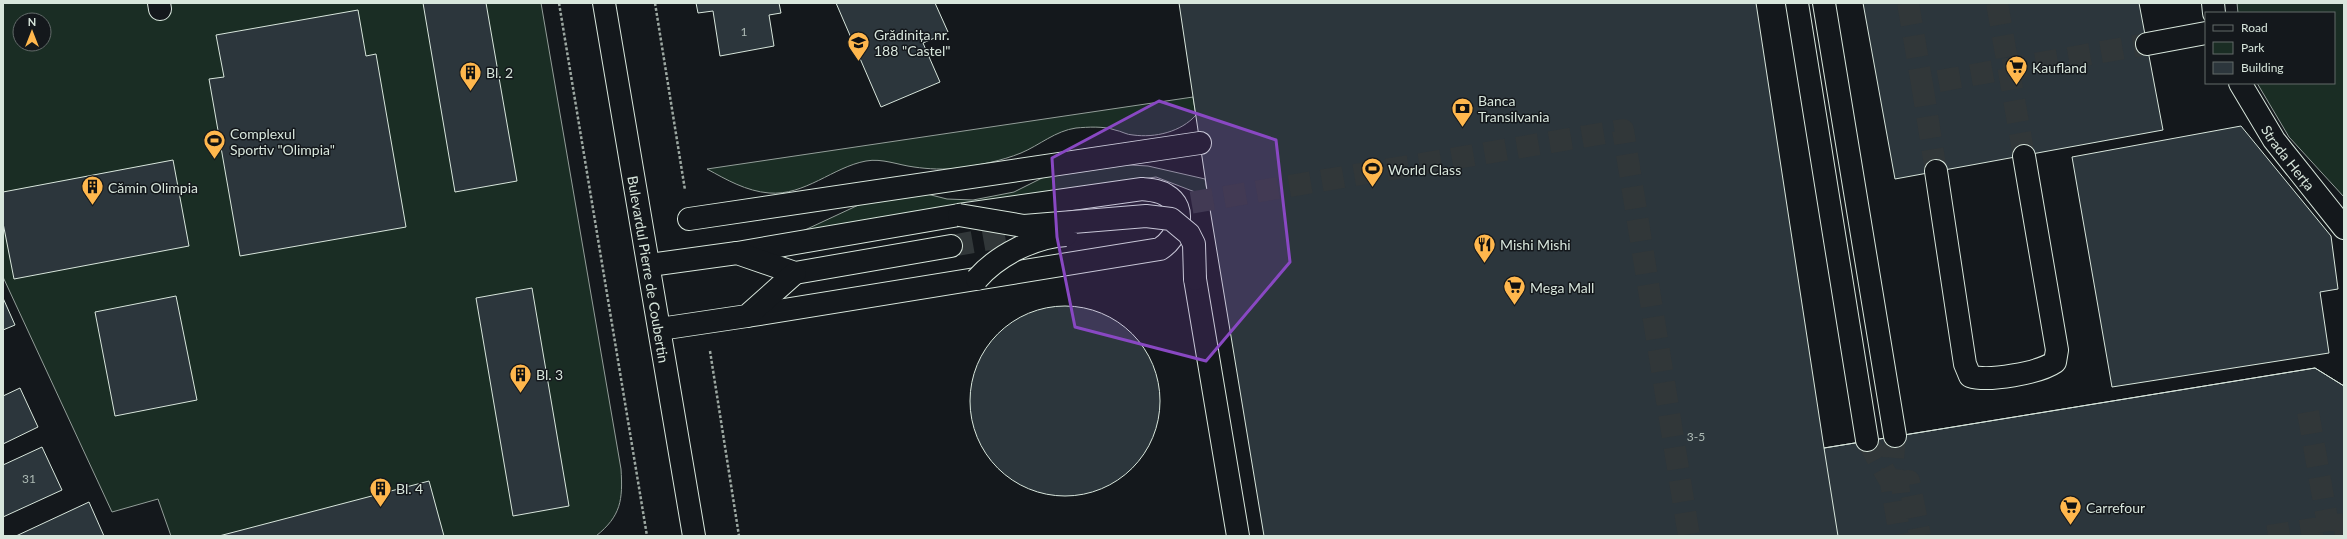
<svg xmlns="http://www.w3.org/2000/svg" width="2347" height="539" viewBox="0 0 2347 539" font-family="Lato,sans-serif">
  <rect width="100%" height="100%" fill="#14181c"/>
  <path fill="#1a2d24" stroke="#939e99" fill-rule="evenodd" d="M 3,3 L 541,3 L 621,469 C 623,500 621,516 596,536 L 171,536 L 158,499 L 112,512 L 3,277 ZM 20,20 L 44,20 L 44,44 L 20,44 Z
    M 2237,3 L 2344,3 L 2344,197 L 2289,137 L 2257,83 L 2334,83 L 2334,13 L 2238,13 Z
    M 1193,97 L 1196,115 C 1181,132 1155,138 1133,135 C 1127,135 1121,131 1115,130 C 1104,126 1088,127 1076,128 C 1055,131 1040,145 1021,153 C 1001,161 980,165 959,168 C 945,170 928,169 914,167 C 898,165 882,158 866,161 C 833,167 805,196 769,193 C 746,191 727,180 707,169 Z
    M 1114,164 L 1148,166 L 1205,179 L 1208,197 L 1156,177 L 1034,194 L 792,236 L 865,202 L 923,193 L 947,199 L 973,200 L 1014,192 L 1050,174 Z"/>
  <path fill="#2c363c" stroke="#d8e6dc" d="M 423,3 L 486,3 L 517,181 L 455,192 Z
    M 696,3 L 779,3 L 781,13 L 769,15 L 774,46 L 720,56 L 713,11 L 698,13 Z
    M 836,3 L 935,3 L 948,32 L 923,43 L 940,82 L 881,107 Z
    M 1179,3 L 1756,3 L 1824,448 L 2315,368 L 2344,386 L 2344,536 L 1264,536 L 1208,197 Z
    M 1863,3 L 2139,3 L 2163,130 L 1895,179 Z
    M 358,10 L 366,56 L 376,54 L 406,227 L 240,256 L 209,79 L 224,77 L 216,35 Z
    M 2241,126 L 2331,236 L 2338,289 L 2320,292 L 2329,353 L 2112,387 L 2072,157 Z
    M 173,160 L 189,246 L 14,279 L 3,223 L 3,192 Z
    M 532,288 L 569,506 L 513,516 L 476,298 Z
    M 176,296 L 197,400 L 115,416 L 95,312 Z
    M 3,298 L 15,325 L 3,330 Z
    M970 401a95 95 0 1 1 190 0a95 95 0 1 1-190 0Z
    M 2315,368 L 2344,386 L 2344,536 L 1838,536 L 1824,448 Z
    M 20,388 L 38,427 L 3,444 L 3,396 Z
    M 42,447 L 62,490 L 3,517 L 3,465 Z
    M 429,481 L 444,536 L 219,536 Z
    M 89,502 L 104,536 L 16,536 Z"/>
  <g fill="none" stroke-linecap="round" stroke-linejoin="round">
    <path stroke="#313739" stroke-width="22" stroke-dasharray="22 11" stroke-linecap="butt" d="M 1908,3 L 1922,84 L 2147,44
      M 1997,3 L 2024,156
      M 1922,84 L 1936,171
      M 1159,208 L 1623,130 L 1689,536
      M 951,246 L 1042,230
      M 2308,412 L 2330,536
      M 1895,436 L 1891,483 L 1900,536
      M 1867,440 L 1891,483
      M 1891,483 L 1909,481 L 1920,536
      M 2268,536 L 2344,524"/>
    <defs>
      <g id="minor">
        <path d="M 159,3 L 160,9"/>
        <path id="s1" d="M 604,3 L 694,536"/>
        <path d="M 1797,3 L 1867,440"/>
        <path d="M 1824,3 L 1895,436"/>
        <path d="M 2213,3 L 2214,13"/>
        <path d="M 2147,44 L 2206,33"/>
        <path id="s2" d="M 2240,83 L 2274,140 L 2344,228"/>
        <path d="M 1936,171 L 1965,364 L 1970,376 C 1988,382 2039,373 2055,362 L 2057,350 L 2024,156"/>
        <path d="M 689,219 L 1200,143"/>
        <path d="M 737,253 L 959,215 L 1142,189 C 1150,190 1159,190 1166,195 C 1189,208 1178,238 1160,249 L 747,316"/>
        <path d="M 650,265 L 737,253 L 795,273 L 951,246"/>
        <path d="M 1195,279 L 1238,536"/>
        <path d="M 660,329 L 747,316 L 795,273"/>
      </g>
    </defs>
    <use href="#minor" stroke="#d8e6dc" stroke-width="24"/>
    <path stroke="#9da8a2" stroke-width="2.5" stroke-dasharray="3 2" stroke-linecap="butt" d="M 559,3 L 647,536
      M 655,3 L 685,190
      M 710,351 L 739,536"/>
    <use href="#minor" stroke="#14181c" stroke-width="22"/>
    <defs>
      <path id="minor-bridge" d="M 959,215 L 1024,226 L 1146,216 L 1171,219 L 1189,234 L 1194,244 L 1195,279
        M 977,279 C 998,255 1034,237 1066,235"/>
    </defs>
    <use href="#minor-bridge" stroke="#d8e6dc" stroke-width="24" stroke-linecap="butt"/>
    <use href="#minor-bridge" stroke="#14181c" stroke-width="22"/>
  </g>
  <path fill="#8948c3" fill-opacity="0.2" stroke="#8948c3" stroke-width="3" stroke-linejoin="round" d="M 1159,101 L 1276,140 L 1290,262 L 1206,361 L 1075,327 L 1057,237 L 1052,158 Z"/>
  <defs>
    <symbol id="school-pin" viewBox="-11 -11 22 30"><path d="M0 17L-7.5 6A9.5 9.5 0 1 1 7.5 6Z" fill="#ffb74d" stroke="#14181c"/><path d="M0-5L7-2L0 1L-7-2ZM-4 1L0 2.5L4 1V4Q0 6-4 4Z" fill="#111"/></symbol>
    <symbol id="supermarket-pin" viewBox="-11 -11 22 30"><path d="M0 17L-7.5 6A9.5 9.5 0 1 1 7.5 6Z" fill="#ffb74d" stroke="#14181c"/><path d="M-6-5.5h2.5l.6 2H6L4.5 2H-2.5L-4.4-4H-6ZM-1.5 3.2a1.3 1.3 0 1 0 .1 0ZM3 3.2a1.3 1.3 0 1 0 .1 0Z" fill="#111"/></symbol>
    <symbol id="building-pin" viewBox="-11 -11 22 30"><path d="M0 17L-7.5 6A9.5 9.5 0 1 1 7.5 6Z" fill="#ffb74d" stroke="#14181c"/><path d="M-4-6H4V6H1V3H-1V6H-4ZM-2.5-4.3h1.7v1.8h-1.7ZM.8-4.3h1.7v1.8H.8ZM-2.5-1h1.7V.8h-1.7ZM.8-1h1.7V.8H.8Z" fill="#111"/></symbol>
    <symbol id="bank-pin" viewBox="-11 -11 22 30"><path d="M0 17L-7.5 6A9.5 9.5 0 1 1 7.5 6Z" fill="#ffb74d" stroke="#14181c"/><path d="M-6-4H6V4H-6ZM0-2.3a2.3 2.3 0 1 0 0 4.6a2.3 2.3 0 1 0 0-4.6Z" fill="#111"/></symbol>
    <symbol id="stadium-pin" viewBox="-11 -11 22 30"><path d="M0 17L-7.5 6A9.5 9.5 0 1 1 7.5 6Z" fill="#ffb74d" stroke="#14181c"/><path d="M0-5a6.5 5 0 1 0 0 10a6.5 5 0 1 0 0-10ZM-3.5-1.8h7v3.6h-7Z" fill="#111"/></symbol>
    <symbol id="restaurant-pin" viewBox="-11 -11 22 30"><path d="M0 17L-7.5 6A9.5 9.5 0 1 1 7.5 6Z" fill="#ffb74d" stroke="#14181c"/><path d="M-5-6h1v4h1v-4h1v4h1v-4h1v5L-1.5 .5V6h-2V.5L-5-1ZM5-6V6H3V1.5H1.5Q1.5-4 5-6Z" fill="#111"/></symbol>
  </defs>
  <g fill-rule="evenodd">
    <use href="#school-pin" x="846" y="30" width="25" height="34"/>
    <use href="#supermarket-pin" x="2004" y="54" width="25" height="34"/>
    <use href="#building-pin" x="458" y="60" width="25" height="34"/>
    <use href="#bank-pin" x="1450" y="96" width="25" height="34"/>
    <use href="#stadium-pin" x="202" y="128" width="25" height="34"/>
    <use href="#stadium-pin" x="1360" y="156" width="25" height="34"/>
    <use href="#building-pin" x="80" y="174" width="25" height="34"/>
    <use href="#restaurant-pin" x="1472" y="232" width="25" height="34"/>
    <use href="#supermarket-pin" x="1502" y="274" width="25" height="34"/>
    <use href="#building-pin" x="508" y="362" width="25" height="34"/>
    <use href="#building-pin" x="368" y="476" width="25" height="34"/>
    <use href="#supermarket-pin" x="2058" y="494" width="25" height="34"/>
  </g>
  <g text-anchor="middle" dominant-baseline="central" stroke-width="3" stroke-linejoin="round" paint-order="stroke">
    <g font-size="12" fill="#adbab4">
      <text x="744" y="31">1</text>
      <text x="1696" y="436">3-5</text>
      <text x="29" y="478">31</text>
    </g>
    <g font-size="14" fill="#d8e6dc" stroke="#14181c" text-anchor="start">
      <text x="874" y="34">Grădinița nr.<tspan x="874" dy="16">188 "Castel"</tspan></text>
      <text x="2032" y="67">Kaufland</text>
      <text x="486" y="72">Bl. 2</text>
      <text x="1478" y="100">Banca<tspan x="1478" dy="16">Transilvania</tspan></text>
      <text x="230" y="133">Complexul<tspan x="230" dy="16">Sportiv "Olimpia"</tspan></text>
      <text x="1388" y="169">World Class</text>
      <text x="108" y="187">Cămin Olimpia</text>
      <text x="1500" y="244">Mishi Mishi</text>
      <text x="1530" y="287">Mega Mall</text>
      <text x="536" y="374">Bl. 3</text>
      <text x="396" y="488">Bl. 4</text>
      <text x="2086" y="507">Carrefour</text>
    </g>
    <g font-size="14" fill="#d8e6dc" stroke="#14181c">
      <text stroke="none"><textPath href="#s2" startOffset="89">Strada Herța</textPath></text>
      <text stroke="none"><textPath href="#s1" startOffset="270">Bulevardul Pierre de Coubertin</textPath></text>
    </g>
  </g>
  <rect width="2347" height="539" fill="none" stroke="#d8e6dc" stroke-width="8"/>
  <rect x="2205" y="12" width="130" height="72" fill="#14181c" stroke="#626a69"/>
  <rect x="2213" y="25" width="20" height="6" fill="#14181c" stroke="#626a69"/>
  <text x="2241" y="32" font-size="12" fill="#d8e6dc">Road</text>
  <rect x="2213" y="42" width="20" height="12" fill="#1a2d24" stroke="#626a69"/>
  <text x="2241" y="52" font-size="12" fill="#d8e6dc">Park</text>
  <rect x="2213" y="62" width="20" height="12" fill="#2c363c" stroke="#626a69"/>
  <text x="2241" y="72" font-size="12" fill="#d8e6dc">Building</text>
  <g transform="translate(32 32)"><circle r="19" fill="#14181c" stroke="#626a69"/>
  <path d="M0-3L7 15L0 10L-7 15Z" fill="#ffb74d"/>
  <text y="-6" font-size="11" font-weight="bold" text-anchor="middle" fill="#d8e6dc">N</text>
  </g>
</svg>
